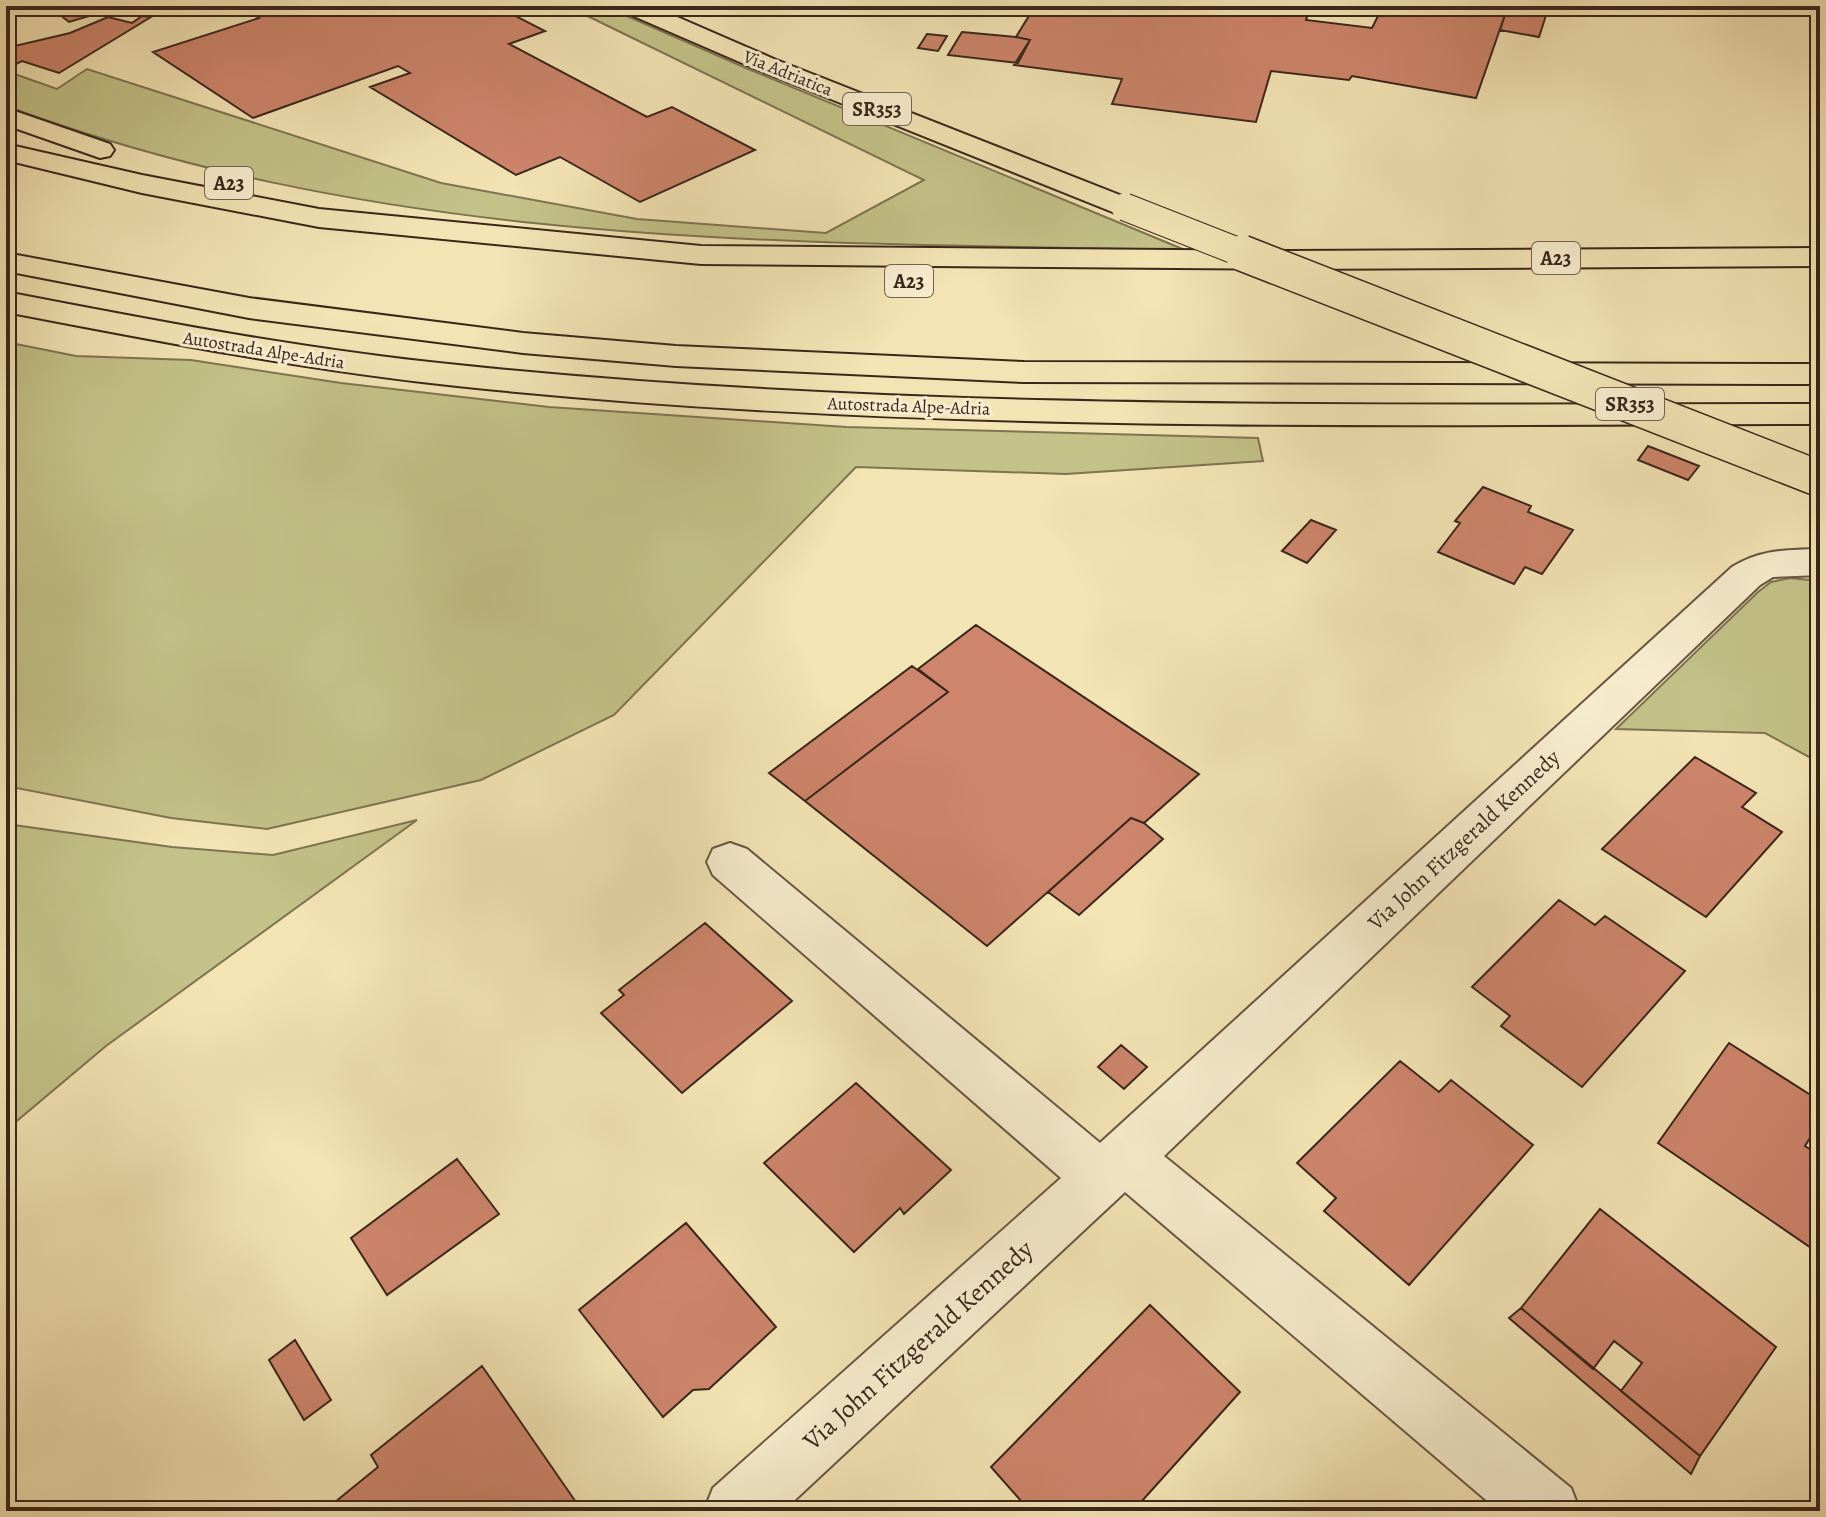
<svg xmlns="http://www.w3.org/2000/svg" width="1826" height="1517" viewBox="0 0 1826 1517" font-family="Alegreya,serif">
  <rect width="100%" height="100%" fill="#f3e4b4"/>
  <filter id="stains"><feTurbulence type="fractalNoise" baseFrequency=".0025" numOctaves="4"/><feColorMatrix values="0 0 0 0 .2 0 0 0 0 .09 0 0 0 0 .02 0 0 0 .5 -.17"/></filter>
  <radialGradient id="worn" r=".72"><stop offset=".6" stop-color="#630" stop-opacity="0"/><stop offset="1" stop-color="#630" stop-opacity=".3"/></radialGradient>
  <path fill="#c3c288" stroke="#7e7452" stroke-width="2" d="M 567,6 L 604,6 L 746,68 L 1185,250 C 782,242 390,248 6,106 L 6,71 L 57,89 L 87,69 L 441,183 L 637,219 L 826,233 L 924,180 Z
    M 6,342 L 76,356 L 191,360 L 341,383 L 549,407 L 846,427 L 1258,438 L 1263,461 L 1066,474 L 856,467 L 614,715 L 481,780 L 267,829 L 171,818 L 6,786 Z
    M 1790,578 L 1820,581 L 1820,763 L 1765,733 L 1616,729 L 1758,592 L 1771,582 Z
    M 417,820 L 106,1046 L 6,1130 L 6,824 L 172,847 L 273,855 Z"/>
  <path fill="#cd856b" stroke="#3a261d" stroke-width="2" d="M 49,6 L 123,6 L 69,22 Z
    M 239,6 L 369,6 L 387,16 L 418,6 L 496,6 L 545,31 L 509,44 L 647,117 L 672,107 L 755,150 L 640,202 L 560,157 L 516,175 L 370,87 L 410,73 L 398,66 L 253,118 L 153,52 L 259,18 Z
    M 1035,6 L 1311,6 L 1306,20 L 1372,28 L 1383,6 L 1508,6 L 1476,98 L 1352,76 L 1349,80 L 1271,71 L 1256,122 L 1112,104 L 1122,79 L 1014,65 L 1030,40 L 1016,37 Z
    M 1508,6 L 1549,6 L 1539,37 L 1500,30 Z
    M 142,16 L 151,17 L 59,73 L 22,61 L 12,66 L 6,64 L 6,48 L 70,33 L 108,17 L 132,23 Z
    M 962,32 L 1016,37 L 1030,40 L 1018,63 L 948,55 Z
    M 927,34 L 947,36 L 938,51 L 918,48 Z
    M 1648,446 L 1699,466 L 1688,480 L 1638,460 Z
    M 1483,487 L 1531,506 L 1528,512 L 1573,530 L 1542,574 L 1525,567 L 1514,584 L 1438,552 L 1460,523 L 1455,521 Z
    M 1311,520 L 1336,530 L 1307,563 L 1282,551 Z
    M 976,625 L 1199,774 L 1144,823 L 1131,818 L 987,946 L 805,801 L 948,692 L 918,669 Z
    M 912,666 L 948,692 L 805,801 L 769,773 Z
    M 1695,757 L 1756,793 L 1742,807 L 1782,832 L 1706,917 L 1602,849 Z
    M 1131,818 L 1144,823 L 1163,839 L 1079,915 L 1048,892 Z
    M 1559,900 L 1595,925 L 1605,916 L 1685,971 L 1582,1087 L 1501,1026 L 1510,1016 L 1472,987 Z
    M 705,923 L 792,1001 L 682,1093 L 601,1013 L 624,995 L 619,990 Z
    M 1729,1043 L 1820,1101 L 1820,1122 L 1805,1146 L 1820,1156 L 1820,1254 L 1658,1143 Z
    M 1121,1045 L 1147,1067 L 1124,1089 L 1098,1067 Z
    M 1400,1061 L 1439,1092 L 1451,1080 L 1533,1145 L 1409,1285 L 1324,1211 L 1336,1198 L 1297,1163 Z
    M 856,1083 L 951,1170 L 904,1214 L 900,1208 L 854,1252 L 764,1163 Z
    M 457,1159 L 499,1214 L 387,1295 L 351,1238 Z
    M 1600,1209 L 1776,1347 L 1700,1456 L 1621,1391 L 1642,1363 L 1614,1341 L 1593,1369 L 1521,1308 Z
    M 686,1223 L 776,1327 L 709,1389 L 693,1390 L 663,1417 L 579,1310 Z
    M 1150,1305 L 1240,1392 L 1133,1511 L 1030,1511 L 991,1467 Z
    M 1521,1308 L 1700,1456 L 1691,1474 L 1509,1318 Z
    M 295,1340 L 331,1400 L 304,1420 L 269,1360 Z
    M 482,1366 L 580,1508 L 576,1511 L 324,1511 L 378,1467 L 371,1455 Z
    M 1820,1486 L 1820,1511 L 1807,1511 L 1811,1503 Z"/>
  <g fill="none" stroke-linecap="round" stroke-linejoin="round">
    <defs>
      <path id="minor" d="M 1820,549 L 1820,575 L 1773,577 L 1760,585 L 1164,1156 L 1571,1488 L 1580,1511 L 1499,1511 L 1125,1192 L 783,1511 L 704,1511 L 713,1488 L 1061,1178 L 713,875 L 707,862 L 713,849 L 730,843 L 747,849 L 1100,1143 L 1732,567 C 1761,549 1787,550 1820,549 Z"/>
      <path id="major" d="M 619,6 L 652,6 L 774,59 L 1135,201 L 1140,207 L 1135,213 L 1125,216 L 1115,213 L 756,69 L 622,11 Z"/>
      <path id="highway" d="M 6,108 L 110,144 L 114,150 L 110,156 L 100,158 L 6,125 Z
        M 6,144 L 142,175 L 319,209 L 701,246 L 1291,251 L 1820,248 L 1820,266 L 1291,269 L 701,264 L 319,227 L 142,193 L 6,160 Z
        M 6,253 L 249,298 L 523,333 L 676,346 L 1024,362 L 1820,364 L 1820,384 L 1024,382 L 676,366 L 523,353 L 249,318 L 6,271 Z
        M 6,292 C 156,321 306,350 458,365 C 910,412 1366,404 1820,404 L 1820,424 C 1366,425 910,434 457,386 C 306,370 156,341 6,312 Z"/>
    </defs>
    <use href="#minor" stroke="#685643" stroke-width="4"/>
    <use href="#major" stroke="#3a261d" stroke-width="4"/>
    <use href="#highway" stroke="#3a261d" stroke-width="4"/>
    <use href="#minor" fill="#f7edce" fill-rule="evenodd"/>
    <use href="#major" fill="#f3e4b4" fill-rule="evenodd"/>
    <use href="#highway" fill="#f3e4b4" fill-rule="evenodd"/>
    <defs>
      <path id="major-bridge-far1" d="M 1125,207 L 1247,255"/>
      <path id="major-bridge" d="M 1242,253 L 1820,479"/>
    </defs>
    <use href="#major-bridge-far1" stroke="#3a261d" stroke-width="29" stroke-linecap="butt"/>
    <use href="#major-bridge" stroke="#3a261d" stroke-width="38" stroke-linecap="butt"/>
    <use href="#major-bridge-far1" stroke="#f3e4b4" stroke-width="27"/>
    <use href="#major-bridge" stroke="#f3e4b4" stroke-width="35"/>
  </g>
  <g text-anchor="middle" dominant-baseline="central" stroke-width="6" stroke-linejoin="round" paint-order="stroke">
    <g font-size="18" fill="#3a261d" stroke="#f7edce">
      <text transform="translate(788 73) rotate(22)">Via Adriatica</text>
      <text transform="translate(264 350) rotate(9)">Autostrada Alpe-Adria</text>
      <text transform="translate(909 406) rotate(2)">Autostrada Alpe-Adria</text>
    </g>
    <g fill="#f7edce" stroke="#736252" stroke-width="2">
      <rect x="843" y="93" width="68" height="32" rx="6"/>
      <rect x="205" y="167" width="48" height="32" rx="6"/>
      <rect x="1532" y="242" width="48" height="32" rx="6"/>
      <rect x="885" y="265" width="48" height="32" rx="6"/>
      <rect x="1596" y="388" width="68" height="32" rx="6"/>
    </g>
    <g font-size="20" font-weight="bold" fill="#3a261d">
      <text x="877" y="109">SR353</text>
      <text x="229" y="183">A23</text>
      <text x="1556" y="258">A23</text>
      <text x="909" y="281">A23</text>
      <text x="1630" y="404">SR353</text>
    </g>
    <g font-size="22" fill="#3a261d" stroke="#f7edce">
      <text transform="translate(1464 840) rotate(-43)">Via John Fitzgerald Kennedy</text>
    </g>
    <g font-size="26" fill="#3a261d" stroke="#f7edce">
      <text transform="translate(918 1345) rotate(-42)">Via John Fitzgerald Kennedy</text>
    </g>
  </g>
  <rect width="1826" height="1517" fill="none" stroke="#f3e4b4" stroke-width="32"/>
  <rect x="8" y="8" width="1810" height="1501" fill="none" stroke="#3a261d" stroke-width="4"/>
  <rect x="16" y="16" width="1794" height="1485" fill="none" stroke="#3a261d" stroke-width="2"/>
  <rect width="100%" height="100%" filter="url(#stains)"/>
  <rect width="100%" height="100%" fill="url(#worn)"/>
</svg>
